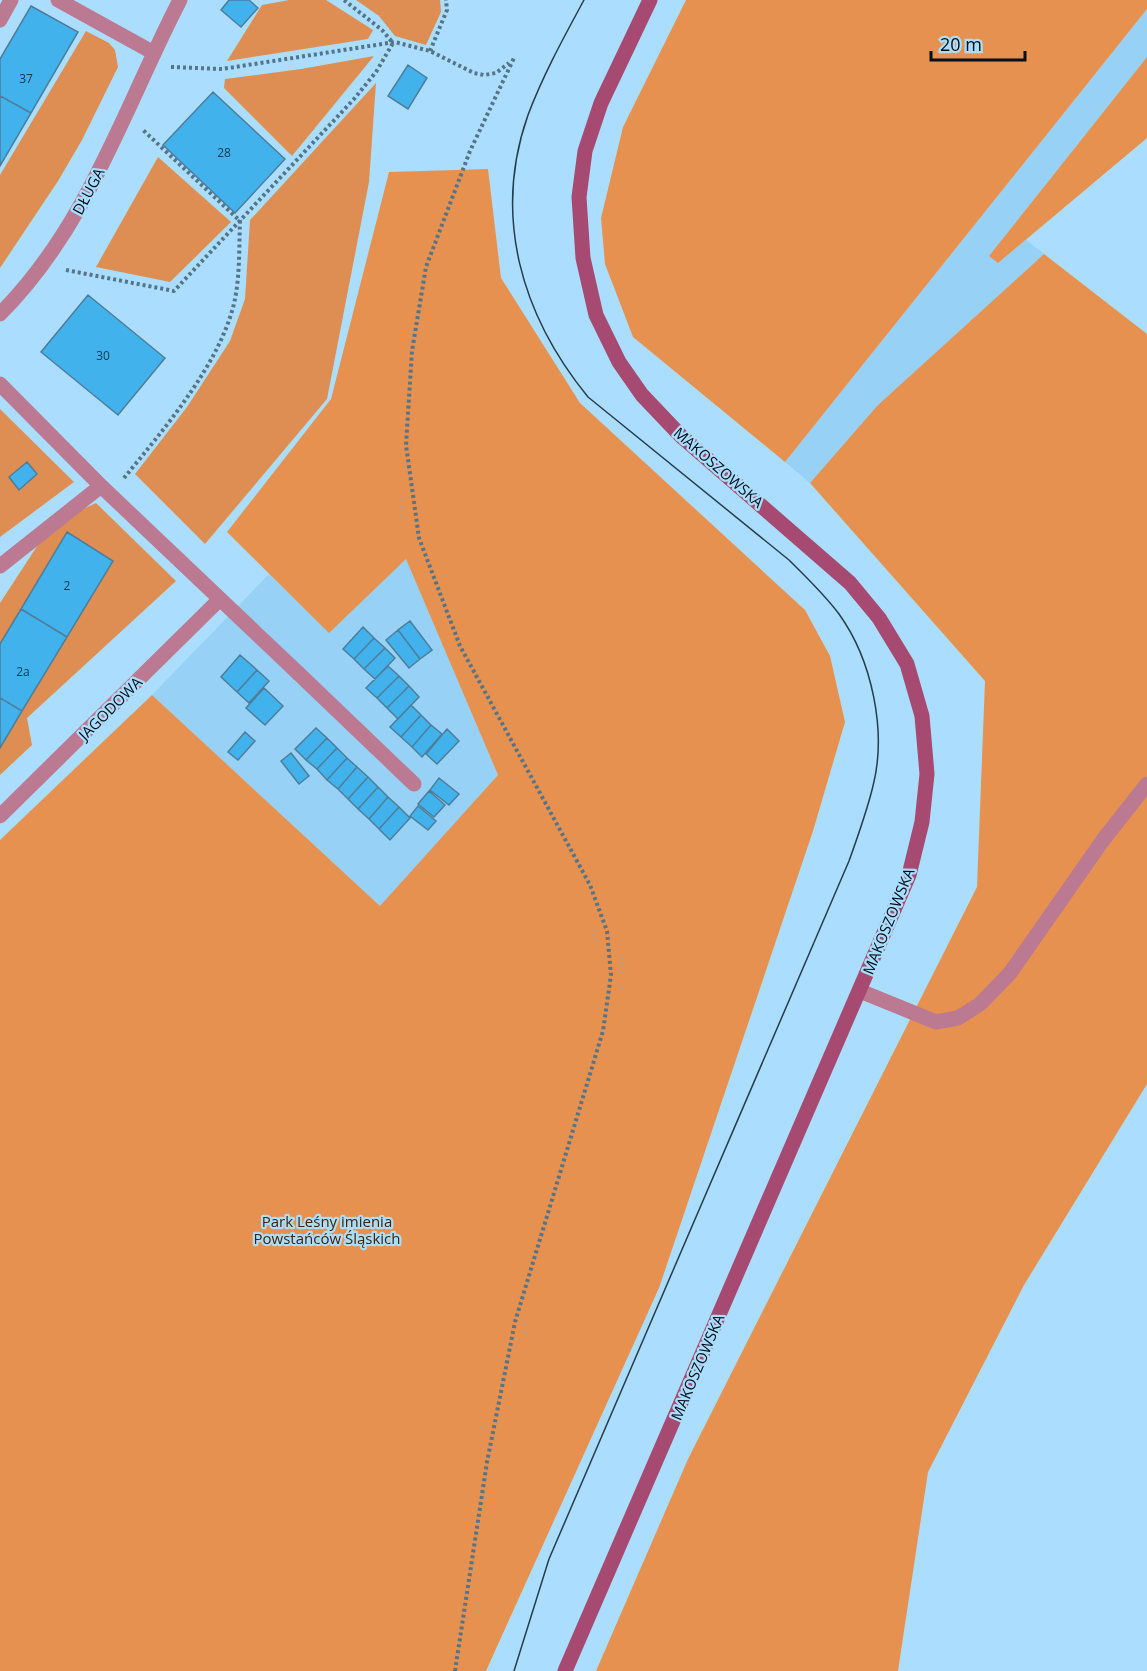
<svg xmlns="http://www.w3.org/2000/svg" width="1147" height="1671" viewBox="0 0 1147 1671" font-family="'Open Sans',sans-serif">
  <rect width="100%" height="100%" fill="#abdefe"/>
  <path fill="#97d1f5" d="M 1147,9 L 1147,57 L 989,256 L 998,263 L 1026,240 L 1044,254 L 878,405 L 810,483 L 785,462 Z
    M 406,558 L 498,775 L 381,907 L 152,695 L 269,574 L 329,632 Z"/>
  <path fill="#de8e52" d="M 289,0 L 326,0 L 373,30 L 368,39 L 227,61 L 262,5 Z
    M 356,0 L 440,0 L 441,12 L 426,45 L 395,36 L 379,16 Z
    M 86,31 L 109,43 L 115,50 L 118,67 L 82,140 L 58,181 L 0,268 L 0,175 Z
    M 374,56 L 292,156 L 224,88 L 225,79 L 301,69 Z
    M 376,83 L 369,182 L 327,399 L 205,544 L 135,474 L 187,407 L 230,341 L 245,299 L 250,220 Z
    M 158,157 L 231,222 L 170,282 L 96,267 Z
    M 0,409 L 74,482 L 0,537 Z
    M 96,503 L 176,581 L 27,718 L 32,745 L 0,775 L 0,603 L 45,534 L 81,510 Z"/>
  <path fill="#e79150" d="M 686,0 L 1147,0 L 1147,9 L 785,462 L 633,337 L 605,264 L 601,218 L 623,127 Z
    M 1147,57 L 1147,138 L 998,263 L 989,256 Z
    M 488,169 L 501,278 L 580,403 L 805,610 L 830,656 L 845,722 L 813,831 L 659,1288 L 486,1671 L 0,1671 L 0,840 L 152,695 L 380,906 L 498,775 L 406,559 L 329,633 L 227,532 L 331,399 L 389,172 Z
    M 1044,254 L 1147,334 L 1147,1084 L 1024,1285 L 928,1472 L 898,1671 L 596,1671 L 688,1459 L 977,887 L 985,681 L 810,483 L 878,405 Z"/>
  <path fill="#42b2ed" stroke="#4e7d9a" stroke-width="1.5" d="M 229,0 L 249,0 L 258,8 L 241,27 L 221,10 Z
    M 31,6 L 78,32 L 31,113 L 0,96 L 0,59 Z
    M 408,65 L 427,78 L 408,109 L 388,96 Z
    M 213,92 L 285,159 L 235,213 L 163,145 Z
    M 0,96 L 31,113 L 0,166 Z
    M 88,295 L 165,358 L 118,415 L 41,352 Z
    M 27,462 L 37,474 L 19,490 L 9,477 Z
    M 67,532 L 113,561 L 67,637 L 21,609 Z
    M 21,609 L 67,637 L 22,711 L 0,698 L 0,644 Z
    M 410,621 L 432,650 L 420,659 L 398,630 Z
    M 363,627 L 374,638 L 354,659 L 343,649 Z
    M 398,630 L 420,659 L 409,668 L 386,640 Z
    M 374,638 L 385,648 L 364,669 L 354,659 Z
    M 385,648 L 395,658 L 375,679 L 364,669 Z
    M 240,655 L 257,670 L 237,692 L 221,677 Z
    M 388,666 L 399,676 L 377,698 L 366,688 Z
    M 257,670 L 269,681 L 249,703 L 237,692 Z
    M 399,676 L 409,686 L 387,708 L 377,698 Z
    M 409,686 L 419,697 L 398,719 L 387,708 Z
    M 264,688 L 283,706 L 265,725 L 246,708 Z
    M 0,698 L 22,711 L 0,748 Z
    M 411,705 L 421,715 L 401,737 L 390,727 Z
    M 421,715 L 431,725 L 412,747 L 401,737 Z
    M 431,725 L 442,734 L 422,757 L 412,747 Z
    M 316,728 L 327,738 L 306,760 L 295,749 Z
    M 447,729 L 459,741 L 437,764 L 426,754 Z
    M 245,732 L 255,741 L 238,760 L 228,752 Z
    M 327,738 L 337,748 L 317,769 L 306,760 Z
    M 337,748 L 347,758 L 327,780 L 317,769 Z
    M 291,753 L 309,776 L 299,784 L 281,761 Z
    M 347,758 L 357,767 L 338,789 L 327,780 Z
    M 357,767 L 368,777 L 348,799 L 338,789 Z
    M 368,777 L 378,787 L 358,809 L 348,799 Z
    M 439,778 L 459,794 L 449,805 L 430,790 Z
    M 378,787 L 388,797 L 369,819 L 358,809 Z
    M 429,791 L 445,805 L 434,817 L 418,804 Z
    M 388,797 L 399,807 L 379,829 L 369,819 Z
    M 418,806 L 436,821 L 428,830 L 410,816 Z
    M 399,807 L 410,818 L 390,840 L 379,829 Z"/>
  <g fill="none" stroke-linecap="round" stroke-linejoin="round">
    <path stroke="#537489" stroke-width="4" stroke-dasharray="3 3" stroke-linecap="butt" d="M 430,51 L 447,10 L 446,0
      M 171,67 L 222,69 L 395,42 L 430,51 L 474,73 L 484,75 L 496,73 L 509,63
      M 66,270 L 174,291 L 354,99 L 376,72 L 393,43 L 382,30 L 344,0
      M 124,478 C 164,429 222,362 235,299 C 240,274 239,246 240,221 L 143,130
      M 455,1671 L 487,1462 L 515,1322 L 603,1031 L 611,975 L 607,931 L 590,885 L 460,646 L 419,538 L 406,445 L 412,351 L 426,267 L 470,151 L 514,58"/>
    <path stroke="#bb7a92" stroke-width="15" d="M 58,0 L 154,53
      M 0,20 L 11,0
      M 298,673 L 414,784
      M 860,991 L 936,1022 L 958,1018 L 980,1004 L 1010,973 L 1103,840 L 1147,784"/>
    <path stroke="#bb7a92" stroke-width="15" d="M 0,314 C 88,226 124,108 180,0
      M 0,384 L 101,486 L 298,673
      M 0,566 L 101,486
      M 0,816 L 220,599"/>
    <path stroke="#a74a71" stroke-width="15" d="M 565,1671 L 909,875 L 922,822 L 927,774 L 922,716 L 907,664 L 879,618 L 850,583 L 681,436 L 642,395 L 619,362 L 596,315 L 583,258 L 579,197 L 585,151 L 601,103 L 650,0"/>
    <path stroke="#263d4c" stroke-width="1.5" d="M 514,1671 L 549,1559 L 849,861 C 858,836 867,811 873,786 C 887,731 872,660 839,614 C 824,594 806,577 789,560 L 588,397 C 522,316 492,217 528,115 C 543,75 564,37 584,0"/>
  </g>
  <g text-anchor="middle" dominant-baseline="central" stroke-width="4.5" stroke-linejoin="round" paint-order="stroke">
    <g font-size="12" fill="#10384f">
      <text x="26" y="78">37</text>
      <text x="224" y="152">28</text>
      <text x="103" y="355">30</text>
      <text x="67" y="585">2</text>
      <text x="23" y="671">2a</text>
    </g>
    <g font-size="15" fill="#000f1a" stroke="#abdefe">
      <text transform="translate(88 191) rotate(-62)">DŁUGA</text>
      <text transform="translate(719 467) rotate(41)">MAKOSZOWSKA</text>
      <text transform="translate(110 708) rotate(-45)">JAGODOWA</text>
      <text transform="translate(888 921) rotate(-68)">MAKOSZOWSKA</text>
      <text transform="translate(697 1367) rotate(-67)">MAKOSZOWSKA</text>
    </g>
    <g font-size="15" fill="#432105" stroke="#abdefe">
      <text x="327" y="1221">Park Leśny imienia<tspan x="327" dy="17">Powstańców Śląskich</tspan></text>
    </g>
  </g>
  <path d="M931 51v9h94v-9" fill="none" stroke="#000f1a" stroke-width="3"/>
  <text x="940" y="51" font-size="18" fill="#000f1a" stroke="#abdefe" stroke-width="4.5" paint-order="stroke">20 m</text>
</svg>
